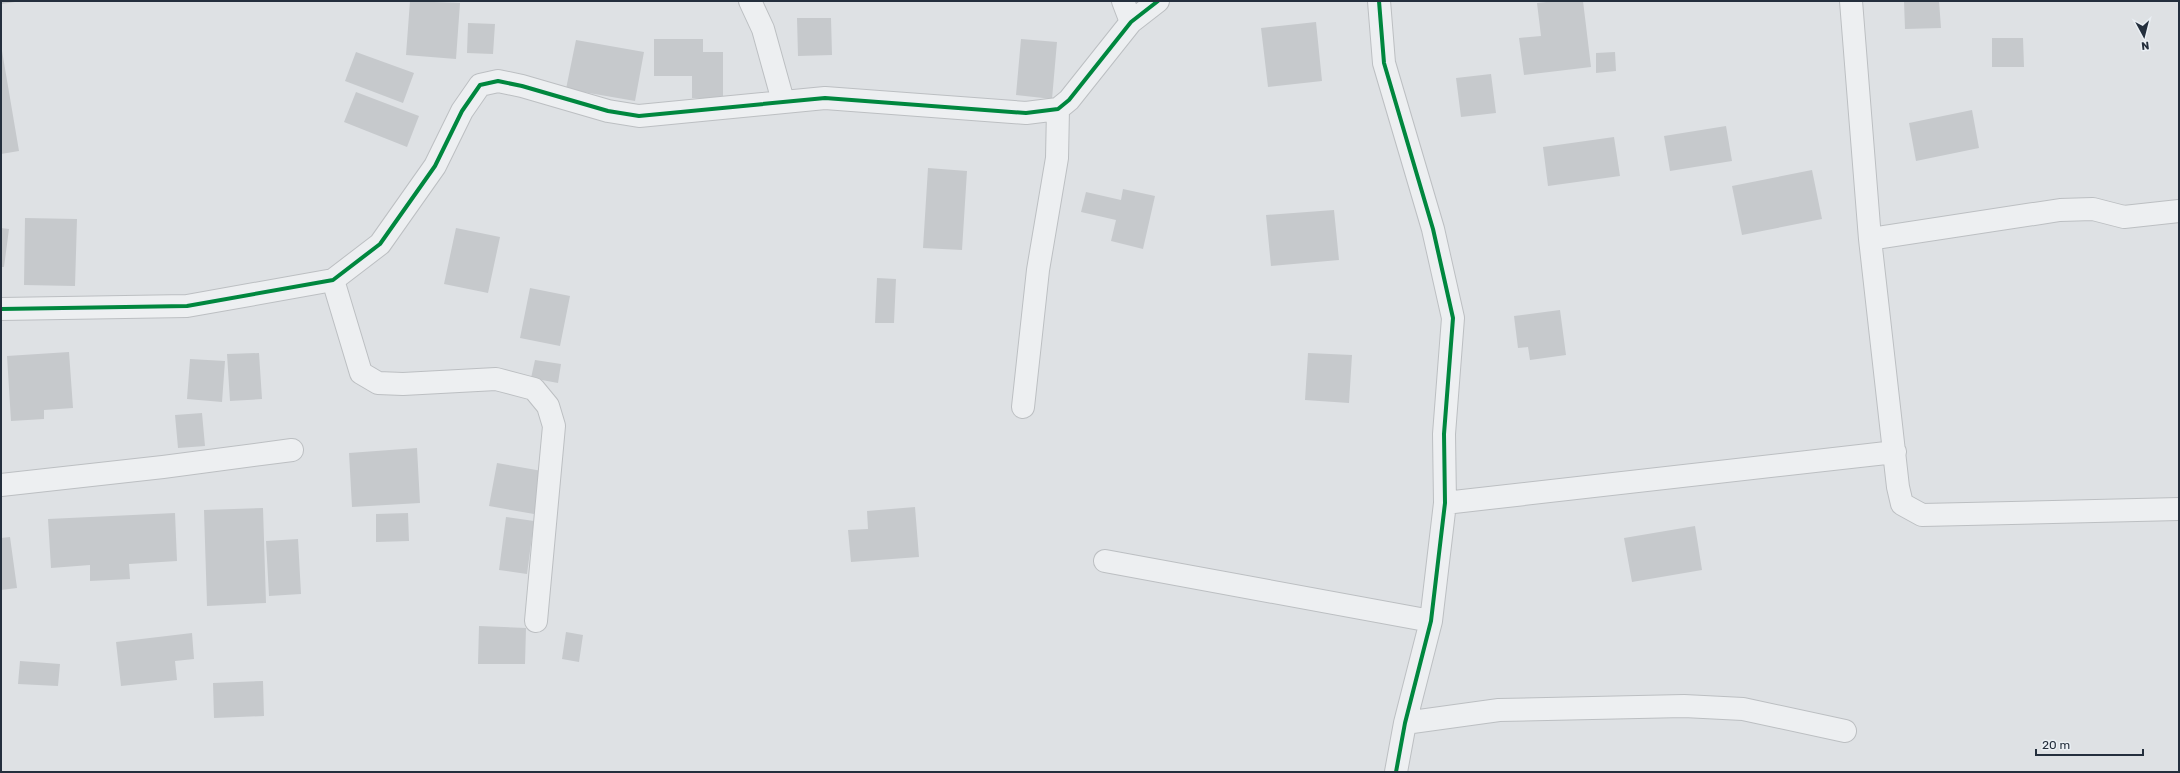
<svg xmlns="http://www.w3.org/2000/svg" width="2180" height="773" viewBox="0 0 2180 773" font-family="Rubik,sans-serif">
  <rect width="100%" height="100%" fill="#dee1e4"/>
  <path fill="#c6c9cc" d="M 1,1 L 15,1 L 15,2 L 1,4 Z
    M 410,1 L 460,3 L 456,59 L 406,55 Z
    M 1556,1 L 1583,1 L 1591,67 L 1524,75 L 1519,38 L 1541,36 L 1537,3 Z
    M 1904,1 L 1939,1 L 1941,28 L 1905,29 Z
    M 797,18 L 831,18 L 832,55 L 798,56 Z
    M 1316,22 L 1322,81 L 1268,87 L 1261,28 Z
    M 468,23 L 495,24 L 493,54 L 467,53 Z
    M 1992,38 L 2023,38 L 2024,67 L 1992,67 Z
    M 654,39 L 703,39 L 703,52 L 723,52 L 723,98 L 692,98 L 692,76 L 654,76 Z
    M 1021,39 L 1057,42 L 1052,99 L 1016,95 Z
    M 576,40 L 644,52 L 635,101 L 566,89 Z
    M 1,45 L 19,151 L 1,154 Z
    M 356,52 L 414,73 L 403,103 L 345,81 Z
    M 1615,52 L 1616,71 L 1596,73 L 1596,53 Z
    M 1491,74 L 1496,113 L 1461,117 L 1456,78 Z
    M 356,92 L 419,116 L 407,147 L 344,122 Z
    M 1972,110 L 1979,148 L 1916,161 L 1909,123 Z
    M 1726,126 L 1732,161 L 1670,171 L 1664,136 Z
    M 1614,137 L 1620,176 L 1548,186 L 1543,147 Z
    M 928,168 L 967,171 L 962,250 L 923,248 Z
    M 1812,170 L 1822,219 L 1742,235 L 1732,186 Z
    M 1123,189 L 1155,196 L 1143,249 L 1111,241 L 1116,220 L 1081,212 L 1086,192 L 1121,200 Z
    M 1334,210 L 1339,260 L 1271,266 L 1266,215 Z
    M 25,218 L 77,219 L 75,286 L 24,285 Z
    M 1,228 L 9,229 L 4,267 L 1,267 Z
    M 456,228 L 500,237 L 488,293 L 444,284 Z
    M 877,278 L 896,279 L 894,323 L 875,323 Z
    M 530,288 L 570,296 L 560,346 L 520,338 Z
    M 1560,310 L 1566,355 L 1530,360 L 1528,347 L 1518,348 L 1514,316 Z
    M 69,352 L 73,408 L 44,410 L 44,419 L 11,421 L 7,356 Z
    M 259,353 L 262,399 L 230,401 L 227,354 Z
    M 1308,353 L 1352,355 L 1349,403 L 1305,400 Z
    M 190,359 L 225,361 L 222,402 L 187,399 Z
    M 535,360 L 561,364 L 558,383 L 531,378 Z
    M 202,413 L 205,446 L 178,448 L 175,415 Z
    M 417,448 L 420,503 L 352,507 L 349,453 Z
    M 497,463 L 542,471 L 534,514 L 489,506 Z
    M 915,507 L 919,557 L 851,562 L 848,530 L 868,529 L 867,511 Z
    M 263,508 L 266,603 L 207,606 L 204,510 Z
    M 175,513 L 177,561 L 129,564 L 130,579 L 90,581 L 90,565 L 51,568 L 48,519 Z
    M 408,513 L 409,541 L 376,542 L 376,514 Z
    M 506,517 L 534,521 L 527,574 L 499,570 Z
    M 1695,526 L 1702,570 L 1632,582 L 1624,538 Z
    M 10,537 L 17,588 L 1,590 L 1,538 Z
    M 298,539 L 301,594 L 269,596 L 266,541 Z
    M 479,626 L 526,628 L 525,664 L 478,664 Z
    M 566,632 L 583,635 L 579,662 L 562,659 Z
    M 192,633 L 194,659 L 175,661 L 177,680 L 121,686 L 116,642 Z
    M 20,661 L 60,664 L 58,686 L 18,684 Z
    M 263,681 L 264,716 L 214,718 L 213,683 Z"/>
  <g fill="none" stroke-linecap="round" stroke-linejoin="round">
    <defs>
      <path id="street" d="M 750,1 L 763,29 L 783,101
        M 1123,1 L 1131,22
        M 1379,1 L 1384,63 L 1433,229 L 1453,318 L 1444,434 L 1445,503 L 1431,621 L 1405,723 L 1396,772
        M 1851,1 L 1870,239 L 1898,487 L 1902,504 L 1922,515 L 2179,509
        M 1870,239 L 2060,210 L 2093,209 L 2124,217 L 2179,211
        M 333,280 L 361,373 L 378,383 L 403,384 L 496,379 L 534,389 L 548,406 L 554,426 L 536,621
        M 1,309 L 187,306 L 333,280 L 380,244 L 435,166 L 462,111 L 480,85 L 498,81 L 522,86 L 608,111 L 639,116 L 825,98 L 1026,113 L 1058,109 L 1069,100 L 1131,22 L 1158,1
        M 1023,407 L 1038,270 L 1057,158 L 1058,109
        M 1,485 L 163,467 L 292,450
        M 1445,503 L 1895,452
        M 1105,561 L 1431,621
        M 1405,723 L 1499,710 L 1684,706 L 1743,709 L 1845,731"/>
    </defs>
    <use href="#street" stroke="#bcbfc2" stroke-width="24"/>
    <use href="#street" stroke="#edeff1" stroke-width="22"/>
    <defs>
      <path id="cycleway" d="M 1379,1 L 1384,63 L 1433,229 L 1453,318 L 1444,434 L 1445,503 L 1431,621 L 1405,723 L 1396,772
        M 1,309 L 187,306 L 333,280 L 380,244 L 435,166 L 462,111 L 480,85 L 498,81 L 522,86 L 608,111 L 639,116 L 825,98 L 1026,113 L 1058,109 L 1069,100 L 1131,22 L 1158,1"/>
    </defs>
    <use href="#cycleway" stroke="#eaeff4" stroke-width="6"/>
    <use href="#cycleway" stroke="#00873e" stroke-width="4"/>
  </g>
  <rect width="2180" height="773" fill="none" stroke="#242f3d" stroke-width="4"/>
  <g transform="translate(2144 36) rotate(173)" stroke="#eaeff4" stroke-width="3" paint-order="stroke">
  <path d="M0-3L7 15L0 10L-7 15Z" fill="#242f3d"/>
  <text y="-6" font-size="11" font-weight="bold" text-anchor="middle" fill="#242f3d">N</text>
  </g>
  <path d="M2036 749v6h107v-6" fill="none" stroke="#242f3d" stroke-width="2"/>
  <text x="2042" y="749" font-size="12" fill="#242f3d" stroke="#eaeff4" stroke-width="3" paint-order="stroke">20 m</text>
</svg>
